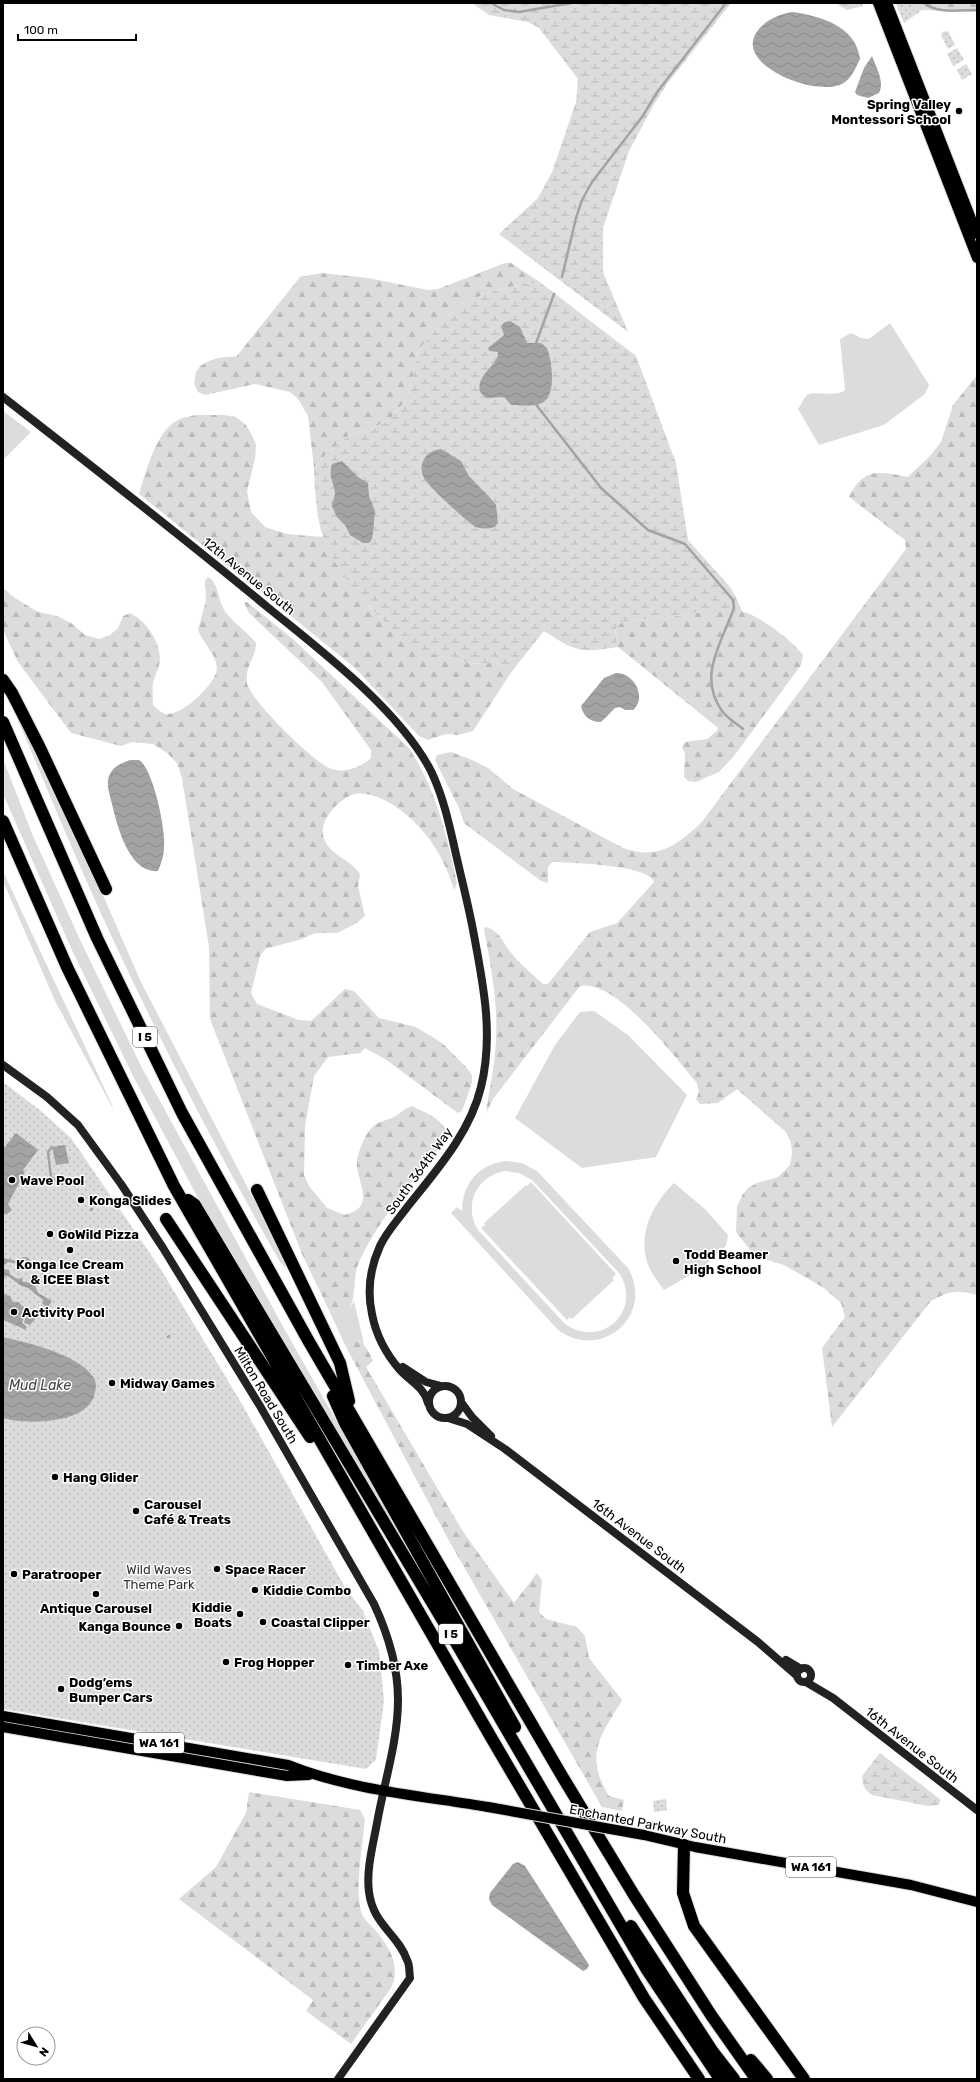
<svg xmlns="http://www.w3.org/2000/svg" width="980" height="2082" viewBox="0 0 980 2082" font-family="Rubik,sans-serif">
  <defs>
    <pattern id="forest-firs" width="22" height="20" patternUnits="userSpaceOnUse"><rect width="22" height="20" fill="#dcdcdc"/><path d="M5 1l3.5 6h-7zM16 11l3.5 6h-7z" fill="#bbb"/></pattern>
    <pattern id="wetland-marsh" width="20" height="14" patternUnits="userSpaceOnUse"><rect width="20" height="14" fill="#dcdcdc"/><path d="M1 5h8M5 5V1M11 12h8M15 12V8" fill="none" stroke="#bbb"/></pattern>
    <pattern id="park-dots" width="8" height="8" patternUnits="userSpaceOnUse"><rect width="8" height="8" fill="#dcdcdc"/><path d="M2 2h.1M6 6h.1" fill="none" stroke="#bbb" stroke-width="1.8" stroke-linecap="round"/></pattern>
    <pattern id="water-waves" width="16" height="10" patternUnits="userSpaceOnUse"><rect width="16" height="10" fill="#a3a3a3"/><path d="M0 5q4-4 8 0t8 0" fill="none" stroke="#8b8b8b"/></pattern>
  </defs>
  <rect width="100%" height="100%" fill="#fff"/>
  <path fill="#dcdcdc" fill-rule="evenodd" d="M 890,323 L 929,385 L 925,394 L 884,425 L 819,445 L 798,409 C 801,405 803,399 807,395 C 814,390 835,398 845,390 L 840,339 L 851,333 L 861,338 L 869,339 Z
    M 3,411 L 31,432 L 3,460 Z
    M 14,702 L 42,756 L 141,982 L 281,1252 L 287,1269 L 280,1262 C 225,1165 173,1067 126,967 C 87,886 53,803 18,720 Z
    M 3,759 L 33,836 L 82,944 L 142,1068 L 285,1330 L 412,1555 L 410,1555 L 205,1211 L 133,1076 L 71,948 L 3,794 Z
    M 3,871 C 39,950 77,1028 113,1107 L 112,1107 L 55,1001 L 3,881 Z
    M 594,1011 L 628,1035 L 687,1095 L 656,1157 L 582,1168 L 515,1118 L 555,1045 L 580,1012 Z
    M 506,1161 L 522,1163 L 537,1171 L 628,1268 C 655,1315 602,1362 558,1330 L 451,1213 L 457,1207 L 462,1211 C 462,1184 479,1164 506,1161 ZM 505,1171 L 519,1173 L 532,1180 L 620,1274 C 642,1312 601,1349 565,1324 L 478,1230 C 463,1206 476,1176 505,1171 Z
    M 531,1182 L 616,1274 L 612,1278 L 614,1280 L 572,1319 L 570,1317 L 567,1320 L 481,1228 L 485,1225 L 484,1223 L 526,1185 L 527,1186 Z
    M 674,1183 L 705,1209 L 728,1235 L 726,1246 L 699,1270 L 664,1290 C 659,1283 653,1276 650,1269 C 635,1239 652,1204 674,1183 Z
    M 354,1301 L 364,1344 L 359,1340 L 347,1340 L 345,1345 L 328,1308 L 334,1312 L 349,1310 Z"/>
  <path fill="url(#forest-firs)" d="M 896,3 L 977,3 L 977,12 L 922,10 L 904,23 Z
    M 505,263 L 511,263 L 541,283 L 522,284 L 494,291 L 460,304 L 428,337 L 419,351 L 407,399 L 389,420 L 369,430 L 348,436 L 328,452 L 314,468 L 308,416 L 298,399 L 290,392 L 255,384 L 205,395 L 198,392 L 194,383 C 195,380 195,374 197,370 C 205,359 224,356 236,357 L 300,277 L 322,273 L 368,278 L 428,290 L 438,289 Z
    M 977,375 L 977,1295 C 957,1289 949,1291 931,1301 L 832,1427 L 822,1348 L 845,1317 L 841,1303 L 824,1288 L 784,1265 L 755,1256 L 736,1232 L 737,1206 L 743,1194 L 748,1188 L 757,1183 L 778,1177 L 790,1165 L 792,1153 L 791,1143 L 787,1133 L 737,1089 L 718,1103 L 700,1104 L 696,1099 L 699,1092 L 697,1083 C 675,1058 616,978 580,986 L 493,1099 L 486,1113 C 489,1089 495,1065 496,1040 C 498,1004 491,965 484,930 L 485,927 C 501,930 503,945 513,955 C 522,966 533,975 543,984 L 548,984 L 590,932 L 617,923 L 654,882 C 648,864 570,863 552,862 L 548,867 L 548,883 L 541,881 L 464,823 L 459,808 L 435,760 L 437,755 L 451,752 L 472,760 L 488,768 L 513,789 L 623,848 C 658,860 676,846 701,823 L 906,549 L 905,540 L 849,497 C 864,466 880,472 908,477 L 929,457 L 941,442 L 953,405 Z
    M 195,415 L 224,415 L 236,417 L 246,425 L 253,437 L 256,445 L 255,459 L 247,491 L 251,512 L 265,527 L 287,534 L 323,537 C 344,584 380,626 426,651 C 434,655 444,657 453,659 C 467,663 481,666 495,661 L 512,671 L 473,731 L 458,735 L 446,734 L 428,740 L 419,736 L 354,667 L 139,494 C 146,472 156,429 180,419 C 184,417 190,417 195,415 Z
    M 208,577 C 218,582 218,598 223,608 C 229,620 247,631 256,643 C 256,658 245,664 247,683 C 250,700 312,760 329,768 C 343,774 360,768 371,758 L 371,750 L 322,682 L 249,613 L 244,602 L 247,602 L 294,640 L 409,748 C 436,789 447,836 457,883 L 454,890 C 451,881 448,871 443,862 C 432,837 406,809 380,798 C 372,795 362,792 354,794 C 337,800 316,823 325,841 C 332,856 351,860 360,874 L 358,886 L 365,916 L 355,924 L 337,933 L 315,933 L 302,939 L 265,949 L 260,956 L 251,993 L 257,1004 L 299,1020 L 311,1021 L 345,989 L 354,991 L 379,1018 L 416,1027 L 442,1043 L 467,1068 L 472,1075 L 472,1083 L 462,1111 L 458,1113 L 385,1059 L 365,1048 L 360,1053 L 328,1057 L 314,1076 L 305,1126 L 304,1175 L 309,1186 L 327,1208 L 345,1215 C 352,1212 359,1211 362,1203 C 366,1191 358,1179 357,1167 C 356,1155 365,1132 375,1125 C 380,1121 388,1120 394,1117 C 401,1113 405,1108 412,1106 C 426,1113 446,1120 448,1137 C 417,1177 380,1216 359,1262 C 352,1277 357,1295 349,1310 C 341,1313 336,1314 328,1308 L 302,1254 L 210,1019 L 209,947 L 182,778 L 177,763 L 167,753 L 153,744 L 132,742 L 121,746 L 71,733 L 18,662 L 3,630 L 3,588 L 15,598 L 38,612 L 57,616 L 71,623 L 85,635 L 99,639 L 110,635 L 118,628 L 123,616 L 130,613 C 146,621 159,640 160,658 C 160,666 155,675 153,683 C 152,689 153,698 153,705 C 157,709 160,712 165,714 C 181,717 216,684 217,669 C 217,655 203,643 198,630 L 206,600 L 205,581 Z
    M 710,611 C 720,611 734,610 744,612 C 761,617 793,641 803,655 L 801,665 L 734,756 L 719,772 L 696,782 L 688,781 L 684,777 L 685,754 L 682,747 L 685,742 L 707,739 L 718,730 L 717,727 L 618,647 L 615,629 L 622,622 L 670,617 Z
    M 352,1338 C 365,1341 368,1350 373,1361 L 366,1367 L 462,1530 L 514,1603 L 537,1573 L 542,1580 L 539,1612 L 546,1619 L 577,1627 L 585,1636 L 589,1658 L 622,1700 C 600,1737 584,1755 609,1796 L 624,1800 L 622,1811 L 602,1807 L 448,1539 L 345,1345 L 347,1340 Z
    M 249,1792 L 360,1810 L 365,1819 C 363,1843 354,1892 362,1914 C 364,1920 371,1925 375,1930 C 390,1947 401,1967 391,1988 L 351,2044 L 306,2011 L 313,2000 L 179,1899 L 216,1867 L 246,1813 Z"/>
  <path fill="url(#wetland-marsh)" d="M 472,3 L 731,3 L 667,84 L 653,106 L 629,151 L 603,228 L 603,272 L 628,332 L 499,234 L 538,198 L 552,172 L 576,102 L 578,79 L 539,28 L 528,22 L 489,15 Z
    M 835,3 L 862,3 L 863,6 L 847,10 Z
    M 541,283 L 636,356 L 676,463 L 688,540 L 731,588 L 743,612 L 710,611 L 670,617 L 622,622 L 615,630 L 618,647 C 579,653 577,652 544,631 L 512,671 L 495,661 C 481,666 467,663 453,659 C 445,657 435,656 427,652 C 388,633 337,578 323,537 C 316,516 315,491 314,468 L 328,452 L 348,436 L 369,430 L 389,420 L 407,399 L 419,351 L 428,337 L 460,304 L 494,291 L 522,284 Z
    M 880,1753 L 941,1800 L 938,1805 L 928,1806 L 872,1795 C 865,1790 862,1785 862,1776 Z"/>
  <path fill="url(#park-dots)" d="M 896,3 L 919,3 L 904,23 Z
    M 948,31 L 955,45 L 948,49 L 941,35 L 943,32 Z
    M 957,48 L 964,60 L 953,66 L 947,54 Z
    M 966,64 L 972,74 L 962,80 L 957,70 Z
    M 3,1082 L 41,1111 L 71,1138 L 160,1268 L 242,1404 L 346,1589 L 363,1611 L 379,1651 L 384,1701 L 376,1760 L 366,1769 L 3,1709 Z
    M 666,1799 L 667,1810 L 654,1812 L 653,1801 Z"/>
  <path fill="url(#water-waves)" d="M 792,12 C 821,16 856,26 860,59 C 856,67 852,77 845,82 C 822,100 735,67 756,33 C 765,20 777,15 792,12 Z
    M 872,56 C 876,67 885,82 879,93 L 868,98 L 857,95 L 855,92 L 864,68 Z
    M 510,321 L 520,327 L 527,343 L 541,343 L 547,348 C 552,361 557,395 542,403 C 534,407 520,405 511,405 L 504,397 L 486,398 L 480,392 C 476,376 494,368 498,355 L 498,352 L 489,351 L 488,348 L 504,335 L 501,326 L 505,322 Z
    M 441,449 L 461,461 L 469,476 L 492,500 L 496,505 L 498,523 L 494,527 C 488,529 482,529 476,527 C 469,524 427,485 424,478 C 417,464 426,450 441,449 Z
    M 342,461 L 358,477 L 368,483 L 369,496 L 375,511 L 373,533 L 372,539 L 369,543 L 363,543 L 350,535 L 345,525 L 337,517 L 332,506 C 332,501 335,498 335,493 C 334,482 328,478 332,464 Z
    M 616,673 C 633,672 648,697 633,710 L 625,710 L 620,707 L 615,708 L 601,722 C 590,722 583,716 581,706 L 604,678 Z
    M 130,760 L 139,760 C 153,768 166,830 164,847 C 164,856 161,864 158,871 C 129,874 117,825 112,804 C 110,795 105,783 110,774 C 114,766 122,763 130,760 Z
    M 16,1133 L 38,1150 L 23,1170 L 25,1172 L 8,1204 L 12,1210 L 7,1214 L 3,1213 L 3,1149 Z
    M 65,1145 L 69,1163 L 56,1165 L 52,1147 Z
    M 23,1257 L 27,1257 L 35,1265 L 42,1264 L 42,1267 L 38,1269 L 25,1265 L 20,1268 L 17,1264 L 8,1262 L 3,1266 L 3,1258 L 18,1261 Z
    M 3,1269 L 9,1270 L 10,1275 L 18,1279 L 22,1278 L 23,1282 L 34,1283 L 38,1293 L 52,1301 C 46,1310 37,1316 30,1325 L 24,1323 L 26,1315 L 45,1306 L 42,1303 L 43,1300 L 28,1288 L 20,1285 L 8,1276 L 3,1277 Z
    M 3,1294 L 10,1296 L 13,1302 L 18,1302 L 25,1308 L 25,1315 L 22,1323 L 27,1327 L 25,1330 C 17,1325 11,1324 3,1320 Z
    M 3,1337 C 28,1343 79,1354 94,1378 C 97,1383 96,1390 94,1396 C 86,1424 26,1425 3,1418 Z
    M 518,1862 L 525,1866 L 589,1965 L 587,1969 L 583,1971 L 492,1905 L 489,1899 L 490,1893 L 513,1864 Z"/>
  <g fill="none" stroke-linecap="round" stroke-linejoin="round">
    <path stroke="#a3a3a3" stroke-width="2.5" d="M 491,3 L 504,10 L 519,12 L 571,3
      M 924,3 C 938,14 959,10 977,10
      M 562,277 L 576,218 L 582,200 L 592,182 L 642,117 L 658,91 L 726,3
      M 535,346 L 554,294
      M 534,402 L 601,488 L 648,530 L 685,544 L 733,600 L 734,608 C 722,642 697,676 722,711 C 727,718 736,723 743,729
      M 52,1147 L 48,1152 L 51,1177 L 62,1184
      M 91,1210 L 92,1209
      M 168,1337 L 169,1336"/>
    <defs>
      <path id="primary" d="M 878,3 L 977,258
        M 887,3 L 977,234
        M 3,1716 L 288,1765 C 350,1790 423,1796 488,1807
        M 3,1727 L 287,1776 L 309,1775
        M 644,1835 L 695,1847 L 911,1885 L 977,1902"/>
      <path id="highway" d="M 3,680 L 12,693 L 40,748 L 106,889
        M 3,722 L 97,938 L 182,1113 L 308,1340 L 562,1776 L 634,1895 L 711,2015 L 756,2079
        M 3,821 L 67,967 L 174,1186 L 492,1739 L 644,1998 L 699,2079
        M 257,1190 L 340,1363 L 349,1401
        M 188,1200 L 195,1205 L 455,1641 L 647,1970 L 720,2079
        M 166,1219 L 310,1437
        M 333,1396 L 345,1423 L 515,1727
        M 684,1845 L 683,1893 L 694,1926 L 804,2079
        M 631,1926 L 713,2052 L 734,2079
        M 751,2060 L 767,2079"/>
    </defs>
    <use href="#primary" stroke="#dbdbdb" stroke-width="12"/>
    <use href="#highway" stroke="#dbdbdb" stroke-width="14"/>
    <path stroke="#222" stroke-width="8" d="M 3,397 C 93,467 183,537 271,610 C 324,653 400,711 431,771 C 443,796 449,823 455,850 C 461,877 468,903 473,930 C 483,983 494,1034 481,1087 C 470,1134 434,1173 405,1210 C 396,1222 386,1233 380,1246 C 370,1268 367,1291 372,1314 C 376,1335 386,1354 400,1370 C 411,1382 424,1387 428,1403
      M 3,1065 L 47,1097 L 78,1125 L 121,1184 L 163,1248 L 260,1406 L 374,1604 C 388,1634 398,1667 398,1700 C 398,1741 384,1783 377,1823 C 373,1845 366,1870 369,1892 C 373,1925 398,1934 407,1960 C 410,1965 409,1972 410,1978 L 338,2079
      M 403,1367 L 426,1382 L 441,1386
      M429 1402a16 16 0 1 1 32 0a16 16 0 1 1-32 0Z
      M 461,1402 L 472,1417 L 491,1436
      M 448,1418 L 467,1424 L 505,1449 L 758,1642 L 796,1675
      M 786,1660 L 801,1669
      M797 1675a7 7 0 1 1 14 0a7 7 0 1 1-14 0Z
      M 806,1682 L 833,1698 L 977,1810"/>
    <use href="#primary" stroke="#000" stroke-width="10"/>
    <use href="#highway" stroke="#000" stroke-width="12"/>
    <defs>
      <path id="primary-bridge" d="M 488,1807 L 644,1835"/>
    </defs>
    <use href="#primary-bridge" stroke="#dbdbdb" stroke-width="12" stroke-linecap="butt"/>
    <use href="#primary-bridge" stroke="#000" stroke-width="10"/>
  </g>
  <g fill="#000" stroke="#fff" stroke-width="1.5">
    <circle cx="959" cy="111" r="4"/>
    <circle cx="12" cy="1180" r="4"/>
    <circle cx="81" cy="1200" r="4"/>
    <circle cx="50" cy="1234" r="4"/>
    <circle cx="70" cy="1250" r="4"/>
    <circle cx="676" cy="1261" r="4"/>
    <circle cx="14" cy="1312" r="4"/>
    <circle cx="112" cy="1383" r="4"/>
    <circle cx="55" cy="1477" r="4"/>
    <circle cx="136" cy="1511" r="4"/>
    <circle cx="217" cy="1569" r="4"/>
    <circle cx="14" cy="1574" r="4"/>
    <circle cx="255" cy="1590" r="4"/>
    <circle cx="96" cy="1594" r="4"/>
    <circle cx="240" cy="1614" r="4"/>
    <circle cx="263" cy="1622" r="4"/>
    <circle cx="179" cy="1626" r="4"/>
    <circle cx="226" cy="1662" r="4"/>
    <circle cx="348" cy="1665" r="4"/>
    <circle cx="61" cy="1689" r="4"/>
  </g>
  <g text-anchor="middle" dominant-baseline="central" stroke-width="3" stroke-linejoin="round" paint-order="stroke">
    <g fill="#fff" stroke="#4c4c4c" stroke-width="1">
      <rect x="133" y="1027" width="24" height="20" rx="3"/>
      <rect x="439" y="1624" width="24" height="20" rx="3"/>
      <rect x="134" y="1733" width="50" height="20" rx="3"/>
      <rect x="786" y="1857" width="50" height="20" rx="3"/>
    </g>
    <g font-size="12" font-weight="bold" fill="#000">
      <text x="145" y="1037">I 5</text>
      <text x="451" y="1634">I 5</text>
      <text x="159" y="1743">WA 161</text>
      <text x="811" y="1867">WA 161</text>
    </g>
    <g font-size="13" font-weight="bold" fill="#000" stroke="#fff" text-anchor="start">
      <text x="951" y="104" text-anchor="end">Spring Valley<tspan x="951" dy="15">Montessori School</tspan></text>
      <text x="20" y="1180">Wave Pool</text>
      <text x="89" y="1200">Konga Slides</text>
      <text x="58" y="1234">GoWild Pizza</text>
      <text x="684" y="1254">Todd Beamer<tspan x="684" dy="15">High School</tspan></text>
      <text x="70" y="1264" text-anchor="middle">Konga Ice Cream<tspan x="70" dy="15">&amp; ICEE Blast</tspan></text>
      <text x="22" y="1312">Activity Pool</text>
      <text x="120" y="1383">Midway Games</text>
      <text x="63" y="1477">Hang Glider</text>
      <text x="144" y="1504">Carousel<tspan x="144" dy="15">Café &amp; Treats</tspan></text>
      <text x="225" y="1569">Space Racer</text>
      <text x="22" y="1574">Paratrooper</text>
      <text x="263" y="1590">Kiddie Combo</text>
      <text x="232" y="1607" text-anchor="end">Kiddie<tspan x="232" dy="15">Boats</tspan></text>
      <text x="96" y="1608" text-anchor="middle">Antique Carousel</text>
      <text x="271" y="1622">Coastal Clipper</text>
      <text x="171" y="1626" text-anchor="end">Kanga Bounce</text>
      <text x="234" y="1662">Frog Hopper</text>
      <text x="356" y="1665">Timber Axe</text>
      <text x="69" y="1682">Dodg’ems<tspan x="69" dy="15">Bumper Cars</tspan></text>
    </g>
    <g font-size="13" fill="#000" stroke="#fff">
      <text transform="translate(249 576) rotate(39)">12th Avenue South</text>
      <text transform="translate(419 1171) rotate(-54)">South 364th Way</text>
      <text transform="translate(266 1395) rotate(59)">Milton Road South</text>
      <text transform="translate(639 1536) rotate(37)">16th Avenue South</text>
      <text transform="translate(912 1745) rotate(38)">16th Avenue South</text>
      <text transform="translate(648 1824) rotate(11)">Enchanted Parkway South</text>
    </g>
    <g font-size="13" fill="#333" stroke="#fff">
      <text x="159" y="1569">Wild Waves<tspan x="159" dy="15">Theme Park</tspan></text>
    </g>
    <g font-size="14" font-style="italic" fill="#444" stroke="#fff">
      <text x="40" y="1385">Mud Lake</text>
    </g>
  </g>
  <rect width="980" height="2082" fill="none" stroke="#000000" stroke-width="8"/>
  <g transform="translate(36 2046) rotate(127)"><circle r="19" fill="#ffffff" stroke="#999999"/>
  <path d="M0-3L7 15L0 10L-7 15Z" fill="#000000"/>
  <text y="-6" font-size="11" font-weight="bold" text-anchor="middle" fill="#000000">N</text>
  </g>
  <path d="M18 34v6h118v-6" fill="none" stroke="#000000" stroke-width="2"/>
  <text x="24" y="34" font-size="12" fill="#000000" stroke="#ffffff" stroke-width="3" paint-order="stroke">100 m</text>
</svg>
